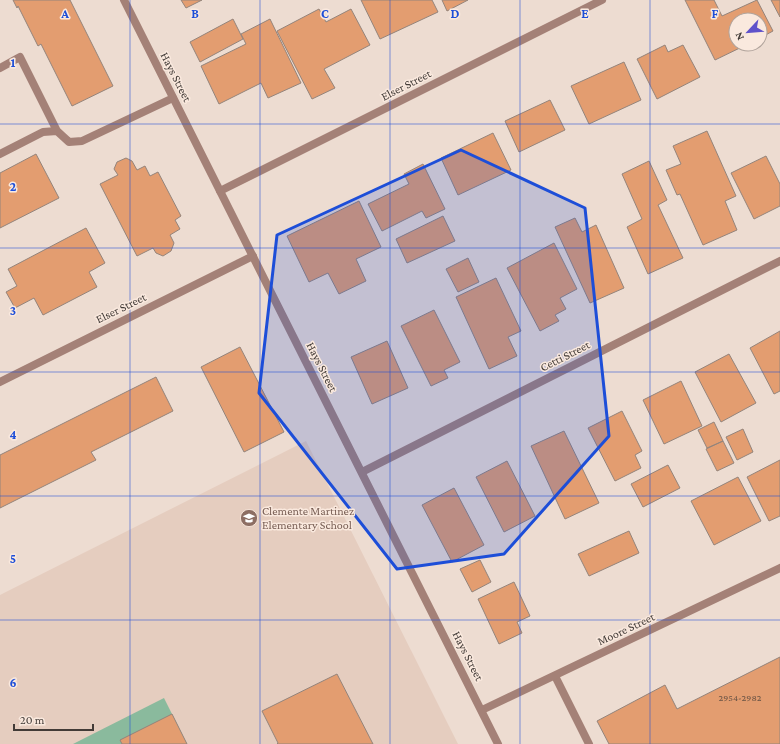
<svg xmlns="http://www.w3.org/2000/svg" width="780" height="744" viewBox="0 0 780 744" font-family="'Crimson Pro',serif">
  <rect width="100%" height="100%" fill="#eddcd1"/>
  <path fill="#e5cdbf" d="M 306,441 L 458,744 L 0,744 L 0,595 Z"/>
  <path fill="#8aba9d" d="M 164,698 L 187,744 L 73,744 Z"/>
  <path fill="#e39d70" stroke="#94847b" d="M 13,0 L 70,0 L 113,86 L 72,106 L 41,44 L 38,46 L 18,6 L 17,8 Z
    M 181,0 L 202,0 L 186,8 Z
    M 361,0 L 432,0 L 438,12 L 380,39 Z
    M 442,0 L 468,0 L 447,11 Z
    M 685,0 L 714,0 L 722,16 L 757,0 L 773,31 L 760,38 L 760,20 L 736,20 L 736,44 L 748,44 L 715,60 Z
    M 771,0 L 780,0 L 780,17 Z
    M 319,9 L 326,22 L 351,9 L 370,45 L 324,69 L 335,88 L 312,99 L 277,31 Z
    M 233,19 L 243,39 L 200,62 L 190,42 Z
    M 270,19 L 301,83 L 268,98 L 261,83 L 219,104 L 201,66 L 246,44 L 241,34 Z
    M 665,45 L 668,52 L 683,45 L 700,77 L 657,99 L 637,59 Z
    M 624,62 L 641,100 L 589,124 L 571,86 Z
    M 550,100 L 565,130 L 519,152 L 505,121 Z
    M 707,131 L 736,196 L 725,201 L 737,230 L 703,245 L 680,194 L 677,195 L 666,170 L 681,164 L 673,146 Z
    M 493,133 L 511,170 L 458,195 L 441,158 Z
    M 36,154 L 59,198 L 0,228 L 0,173 Z
    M 766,156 L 780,184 L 780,206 L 754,219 L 731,173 Z
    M 126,158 L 132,161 L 137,170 L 145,166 L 150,176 L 158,172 L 181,216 L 175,220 L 180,229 L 170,235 L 174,243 L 171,251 L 163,256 L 156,253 L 153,248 L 137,256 L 100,184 L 118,175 L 114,169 L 117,162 Z
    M 649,161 L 667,200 L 658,205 L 683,258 L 648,274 L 627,227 L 642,219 L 622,174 Z
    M 423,164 L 445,209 L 426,218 L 422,211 L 382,231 L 368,204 L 409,184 L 404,174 Z
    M 359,201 L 381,247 L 356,259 L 366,281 L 339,294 L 328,273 L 309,282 L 287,236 Z
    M 443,216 L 455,241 L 407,263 L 396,239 Z
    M 575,218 L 582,232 L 596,225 L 624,288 L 590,303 L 555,227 Z
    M 86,228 L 105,263 L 89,272 L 97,287 L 43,315 L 34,298 L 15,308 L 6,292 L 17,286 L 8,269 Z
    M 554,243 L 577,289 L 560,298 L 566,309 L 555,315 L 559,321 L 540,331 L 507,268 Z
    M 468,258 L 479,282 L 458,292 L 446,269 Z
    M 496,278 L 521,331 L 508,337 L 517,356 L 489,369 L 456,297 Z
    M 434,310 L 460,362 L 444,370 L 448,378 L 431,386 L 401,326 Z
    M 780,331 L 780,391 L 774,394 L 750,348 Z
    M 387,341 L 408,388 L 372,404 L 351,357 Z
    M 240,347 L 284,432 L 244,452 L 201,367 Z
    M 729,354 L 756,403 L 721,422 L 695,372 Z
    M 156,377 L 173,411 L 91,452 L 96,460 L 0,508 L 0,455 Z
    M 681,381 L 702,426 L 664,444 L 643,400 Z
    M 622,411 L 642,451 L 635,455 L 641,468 L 615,481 L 588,428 Z
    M 714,422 L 723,441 L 707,448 L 698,430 Z
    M 743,429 L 753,452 L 737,460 L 726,437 Z
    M 564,431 L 599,503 L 565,519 L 531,446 Z
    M 723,441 L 734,463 L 717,471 L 706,449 Z
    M 780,460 L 780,516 L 769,521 L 747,477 Z
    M 507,461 L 535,516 L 504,532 L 476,477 Z
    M 668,465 L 680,488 L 643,507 L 631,484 Z
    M 738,477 L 761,521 L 714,545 L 691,501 Z
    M 454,488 L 484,545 L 452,562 L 422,505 Z
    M 629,531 L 639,553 L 589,576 L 578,554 Z
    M 480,560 L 491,582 L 472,592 L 460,569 Z
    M 514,582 L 530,616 L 517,622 L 522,633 L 499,644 L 478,599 Z
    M 780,657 L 780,744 L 609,744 L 597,721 L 665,685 L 677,709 Z
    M 337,674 L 373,744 L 277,744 L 278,743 L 262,711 Z
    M 172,714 L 187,744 L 122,744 L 120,740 Z"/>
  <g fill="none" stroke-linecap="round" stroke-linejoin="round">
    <path stroke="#a48177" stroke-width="8" d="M 0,68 L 20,57 L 57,131
      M 0,154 L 43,132 L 57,131 L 69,142 L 82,141 L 173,98
      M 555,676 L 589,744"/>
    <path stroke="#a48177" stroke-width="8" d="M 220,191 L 602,0
      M 0,382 L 253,256
      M 362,472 L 780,261
      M 482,710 L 780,568"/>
    <path stroke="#a48177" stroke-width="8" d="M 124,0 L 498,744"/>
  </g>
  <path fill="#1d4ed8" fill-opacity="0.2" stroke="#1d4ed8" stroke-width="3" stroke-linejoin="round" d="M 461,150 L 585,208 L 609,436 L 504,554 L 397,569 L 259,393 L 277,235 Z"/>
  <path fill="none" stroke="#1d4ed8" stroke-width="1" stroke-opacity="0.55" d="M 130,0 L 130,744M 260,0 L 260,744M 390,0 L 390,744M 520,0 L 520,744M 650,0 L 650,744M 0,124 L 780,124M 0,248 L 780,248M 0,372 L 780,372M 0,496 L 780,496M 0,620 L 780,620"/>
  <defs>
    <symbol id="school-disc" viewBox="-11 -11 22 22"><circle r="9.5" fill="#8d6e63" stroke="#fae9de"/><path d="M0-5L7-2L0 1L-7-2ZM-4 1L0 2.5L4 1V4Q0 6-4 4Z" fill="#fff"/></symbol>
  </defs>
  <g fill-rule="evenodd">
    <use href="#school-disc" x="239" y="508" width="20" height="20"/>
  </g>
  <g text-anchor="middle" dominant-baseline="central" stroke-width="3" stroke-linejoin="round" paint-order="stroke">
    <g font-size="10" fill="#6a5445">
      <text x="740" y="697">2954-2982</text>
    </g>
    <g font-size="12" fill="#423b37" stroke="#fae9de">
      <text transform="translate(176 77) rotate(63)">Hays Street</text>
      <text transform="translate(406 85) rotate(-27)">Elser Street</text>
      <text transform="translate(121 308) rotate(-26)">Elser Street</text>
      <text transform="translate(565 356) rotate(-27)">Cetti Street</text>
      <text transform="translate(322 367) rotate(63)">Hays Street</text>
      <text transform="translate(626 629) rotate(-25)">Moore Street</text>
      <text transform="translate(468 656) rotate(63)">Hays Street</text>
    </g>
    <g font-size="12" fill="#785e54" stroke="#fae9de" text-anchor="start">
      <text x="262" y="511">Clemente Martinez<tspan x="262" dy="14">Elementary School</tspan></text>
    </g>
  </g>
  <g font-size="13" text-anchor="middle" font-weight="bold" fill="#1d4ed8" stroke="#fae9de" stroke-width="3" stroke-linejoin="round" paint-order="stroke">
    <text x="65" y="18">A</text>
    <text x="195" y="18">B</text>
    <text x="325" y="18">C</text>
    <text x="455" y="18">D</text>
    <text x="585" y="18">E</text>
    <text x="715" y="18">F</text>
    <text x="13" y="67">1</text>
    <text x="13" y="191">2</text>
    <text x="13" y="315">3</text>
    <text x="13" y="439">4</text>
    <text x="13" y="563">5</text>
    <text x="13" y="687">6</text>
  </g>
  <g transform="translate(748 32) rotate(244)"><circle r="19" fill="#fae9de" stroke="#b0a39b"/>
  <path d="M0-3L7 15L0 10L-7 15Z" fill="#6052ca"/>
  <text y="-6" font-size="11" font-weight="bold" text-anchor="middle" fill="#423b37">N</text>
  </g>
  <path d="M14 724v6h79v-6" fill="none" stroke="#423b37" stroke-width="2"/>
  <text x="20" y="724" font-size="12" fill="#423b37" stroke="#fae9de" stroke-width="3" paint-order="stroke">20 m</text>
</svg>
